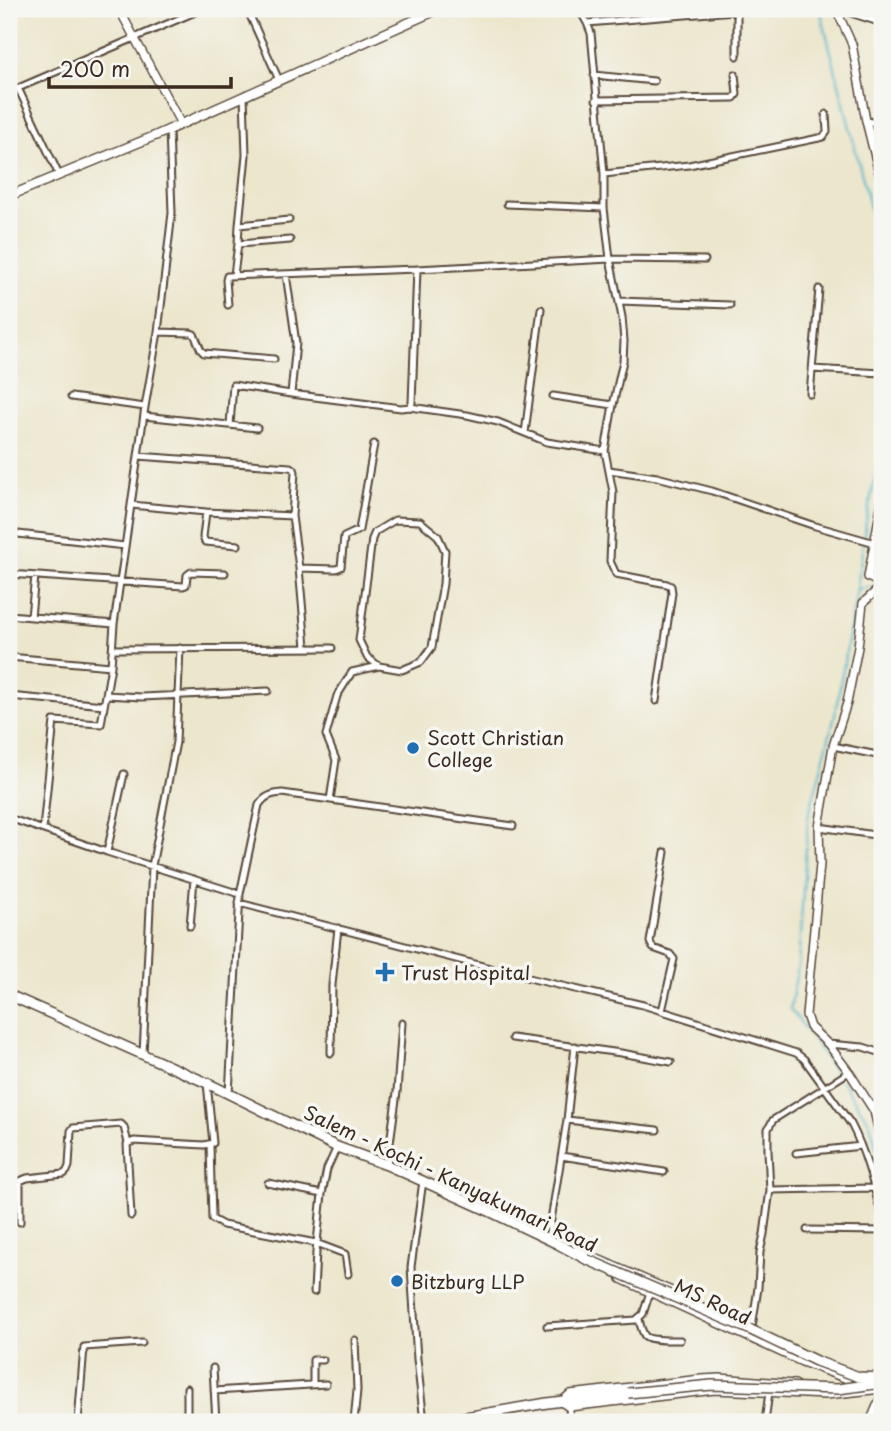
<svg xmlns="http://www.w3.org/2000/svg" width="891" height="1431" viewBox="0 0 891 1431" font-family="'Playpen Sans',sans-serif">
  <rect width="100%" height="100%" fill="#f6f6f2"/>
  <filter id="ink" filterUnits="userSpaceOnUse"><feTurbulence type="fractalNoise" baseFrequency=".0143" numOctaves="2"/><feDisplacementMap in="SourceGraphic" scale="14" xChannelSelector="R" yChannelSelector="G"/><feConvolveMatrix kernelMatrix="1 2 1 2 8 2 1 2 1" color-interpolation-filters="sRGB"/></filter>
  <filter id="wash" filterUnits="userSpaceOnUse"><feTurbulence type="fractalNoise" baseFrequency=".00686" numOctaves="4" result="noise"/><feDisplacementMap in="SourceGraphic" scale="28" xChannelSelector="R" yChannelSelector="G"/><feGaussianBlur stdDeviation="1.57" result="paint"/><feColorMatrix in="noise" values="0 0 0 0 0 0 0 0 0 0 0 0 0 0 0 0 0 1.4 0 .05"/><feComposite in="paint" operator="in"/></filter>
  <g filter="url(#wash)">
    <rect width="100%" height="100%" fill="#ece6cc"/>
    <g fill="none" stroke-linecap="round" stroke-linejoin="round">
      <path stroke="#4eb5cc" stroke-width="2" d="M 820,9 L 874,223 L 875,255
        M 875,267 L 880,367
        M 858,589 L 870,587
        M 838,1076 L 808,1032 L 790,1009 L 798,966 L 808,818 L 835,715 L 857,589 L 866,522 L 879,457 L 881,438 L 880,379
        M 841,1080 L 870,1123 L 882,1170"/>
    </g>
  </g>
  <g filter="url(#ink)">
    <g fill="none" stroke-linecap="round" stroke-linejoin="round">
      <defs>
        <path id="minor" d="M 247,9 L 279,80
          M 579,9 L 587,23 L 591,33 L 604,174 L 604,208 L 610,259 L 622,317 L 624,341 L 623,361 L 613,405 L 605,451 L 613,492 L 610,561 L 616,574 L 667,584 L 671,586 L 672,593 L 656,701
          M 838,9 L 882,23
          M 587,23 L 734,11 L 737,17 L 737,56
          M 594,75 L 654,81
          M 18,88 L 59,175
          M 9,92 L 202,9
          M 244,95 L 246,155 L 239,225 L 289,220
          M 596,100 L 734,98 L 737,94 L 735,74
          M 866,121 L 882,124
          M 604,174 L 689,165 L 819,138 L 823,137 L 827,132 L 826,114
          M 507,204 L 604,208
          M 238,244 L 239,225
          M 286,274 L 296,343 L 291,394
          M 234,275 L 238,244 L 290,240
          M 619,301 L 730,305
          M 228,305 L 226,280 L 227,276 L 417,269
          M 158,332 L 191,333 L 194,334 L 201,350 L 204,353 L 274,359
          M 812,369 L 882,373
          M 810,394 L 819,289
          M 553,396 L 613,405
          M 71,397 L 145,407
          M 410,407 L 467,415 L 498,422 L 547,442 L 605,451
          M 144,416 L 257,428
          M 230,425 L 233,385 L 291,394 L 401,408 L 410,407 L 412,403 L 417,269 L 610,259 L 705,260
          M 525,433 L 541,309
          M 138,456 L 290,467 L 294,469 L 295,472 L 292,516 L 299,568 L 306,647
          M 609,470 L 657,477 L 712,491 L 812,525 L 875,543
          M 131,505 L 206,512 L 292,516
          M 206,512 L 203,537 L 205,542 L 238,545
          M 9,533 L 125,546
          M 299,568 L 336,569 L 341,567 L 344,537 L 359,530 L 374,444
          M 9,574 L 183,586 L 186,585 L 187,575 L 191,572 L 225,573
          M 9,615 L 114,624
          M 31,617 L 35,576
          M 112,649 L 332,648
          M 9,657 L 111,666
          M 106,695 L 142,697 L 268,691
          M 9,696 L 104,705
          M 833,746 L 882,756
          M 330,800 L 336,760 L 326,735 L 337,696 L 352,672 L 379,666 L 402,670 L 421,662 L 432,647 L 443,584 L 445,551 L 438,536 L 420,521 L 395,520 L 375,532 L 372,539 L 359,640 L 367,657 L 379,666
          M 9,818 L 107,852 L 240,894 L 229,1094
          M 819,827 L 882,836
          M 43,829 L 54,721 L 101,724 L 111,666 L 114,624 L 145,407 L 158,332 L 172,213 L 169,129
          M 107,852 L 124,774
          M 240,894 L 259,805 C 265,796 271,794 282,793 L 513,826
          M 239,903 L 537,980 L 643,1005 L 796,1053 L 804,1059 L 851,1124 C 866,1153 874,1186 882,1218
          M 190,926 L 194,879
          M 662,1011 L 674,959 L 670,954 L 653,948 L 650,942 L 665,852
          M 512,1038 L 621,1053 L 671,1062
          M 828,1044 L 863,1047 L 882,1053
          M 331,1053 L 332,985 L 338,928
          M 143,1054 L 152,866 L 176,742 L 180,648
          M 567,1120 L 657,1130
          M 210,1145 L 212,1219 L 223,1225 L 316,1243 L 345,1254 L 348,1274
          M 796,1153 L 861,1146
          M 561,1156 L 664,1172
          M 387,1165 L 397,1092 L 402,1023
          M 423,1181 L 411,1267 L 417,1359 L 424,1422
          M 268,1183 L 322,1194
          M 770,1190 L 875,1188
          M 131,1216 L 127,1144 L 134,1141 L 204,1145 L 213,1143 L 207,1083
          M 20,1222 L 20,1181 L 27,1178 L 64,1174 L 67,1171 L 69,1166 L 71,1131 L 73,1128 L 121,1124 L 124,1127 L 128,1143
          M 807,1230 L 882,1231
          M 548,1239 L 567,1120 L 575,1046
          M 314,1292 L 316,1252 L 322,1194 L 327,1169 L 337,1147
          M 639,1319 C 640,1324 642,1332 645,1336 C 650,1341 672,1340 680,1340
          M 547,1326 L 636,1320 L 643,1314 L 650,1292
          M 752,1327 L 758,1288 L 760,1252 L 764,1234 L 770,1190 L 768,1151 L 768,1129 L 773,1120 L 849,1072
          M 213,1368 L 216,1422
          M 313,1384 L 313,1360 L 323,1360
          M 187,1388 L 187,1422
          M 214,1391 L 326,1384
          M 569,1407 L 570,1422
          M 78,1422 L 84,1347 L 142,1343
          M 354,1422 L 357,1390 L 355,1340
          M 765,1422 L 769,1392"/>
        <path id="tertiary" d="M 119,9 L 181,124
          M 836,9 L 852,44 L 866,121 L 882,185
          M 882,501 L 868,577 L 878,582 L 877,590 L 863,603 L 858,647 L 847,703 L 833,746 L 819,827 L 820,864 L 806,1015 L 810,1027 L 828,1044 L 849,1072 L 874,1111 L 882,1145
          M 577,1250 L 688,1298
          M 621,1279 L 802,1362 L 863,1385
          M 795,1384 L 720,1378 L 701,1379 L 570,1394 L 561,1402 L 569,1407 L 715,1390 L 826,1395 L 882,1389
          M 870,1422 L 882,1394"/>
        <path id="secondary" d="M 9,196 L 157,135 L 439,9"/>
        <path id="trunk" d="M 9,995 L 207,1083 L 337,1147 L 387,1165 L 489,1211 L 556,1243 L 586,1259
          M 436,1422 L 547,1403 L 628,1393"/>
      </defs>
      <use href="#minor" stroke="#564638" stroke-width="9"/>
      <use href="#tertiary" stroke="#564638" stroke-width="10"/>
      <use href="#secondary" stroke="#564638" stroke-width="11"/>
      <use href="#trunk" stroke="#564638" stroke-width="12"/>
      <use href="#minor" stroke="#fff" stroke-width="5"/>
      <use href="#tertiary" stroke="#fff" stroke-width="7"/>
      <use href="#secondary" stroke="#fff" stroke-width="8"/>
      <use href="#trunk" stroke="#fff" stroke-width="9"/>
      <defs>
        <path id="trunk-bridge" d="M 586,1259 L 751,1330 L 816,1361 L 859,1377 L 882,1378
          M 628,1393 L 712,1385 L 838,1389 L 882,1383"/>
      </defs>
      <use href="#trunk-bridge" stroke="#564638" stroke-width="12" stroke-linecap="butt"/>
      <use href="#trunk-bridge" stroke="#fff" stroke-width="9"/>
    </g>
  </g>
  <g fill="#1f6fb2" stroke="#f6f6f2" stroke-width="2.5">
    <circle cx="413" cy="748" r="7"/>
    <path d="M381.5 961.5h7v7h7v7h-7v7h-7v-7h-7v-7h7z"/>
    <circle cx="397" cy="1281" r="7"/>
  </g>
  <g text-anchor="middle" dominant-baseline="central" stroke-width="7" stroke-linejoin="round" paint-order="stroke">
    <g font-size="19" fill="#3b2a1e" stroke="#f6f6f2" text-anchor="start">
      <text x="427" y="737">Scott Christian<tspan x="427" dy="22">College</tspan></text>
      <text x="401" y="972">Trust Hospital</text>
      <text x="411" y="1281">Bitzburg LLP</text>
    </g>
    <g font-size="19" fill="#3b2a1e" stroke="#f6f6f2">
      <text transform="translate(451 1178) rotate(25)">Salem - Kochi - Kanyakumari Road</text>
      <text transform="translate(713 1301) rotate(25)">MS Road</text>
    </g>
  </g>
  <rect width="891" height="1431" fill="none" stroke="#f6f6f2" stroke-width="35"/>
  <path d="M49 77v10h182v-10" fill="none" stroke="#3b2a1e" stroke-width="3.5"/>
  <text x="60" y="77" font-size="21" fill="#3b2a1e" stroke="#f6f6f2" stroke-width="5" paint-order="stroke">200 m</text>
</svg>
